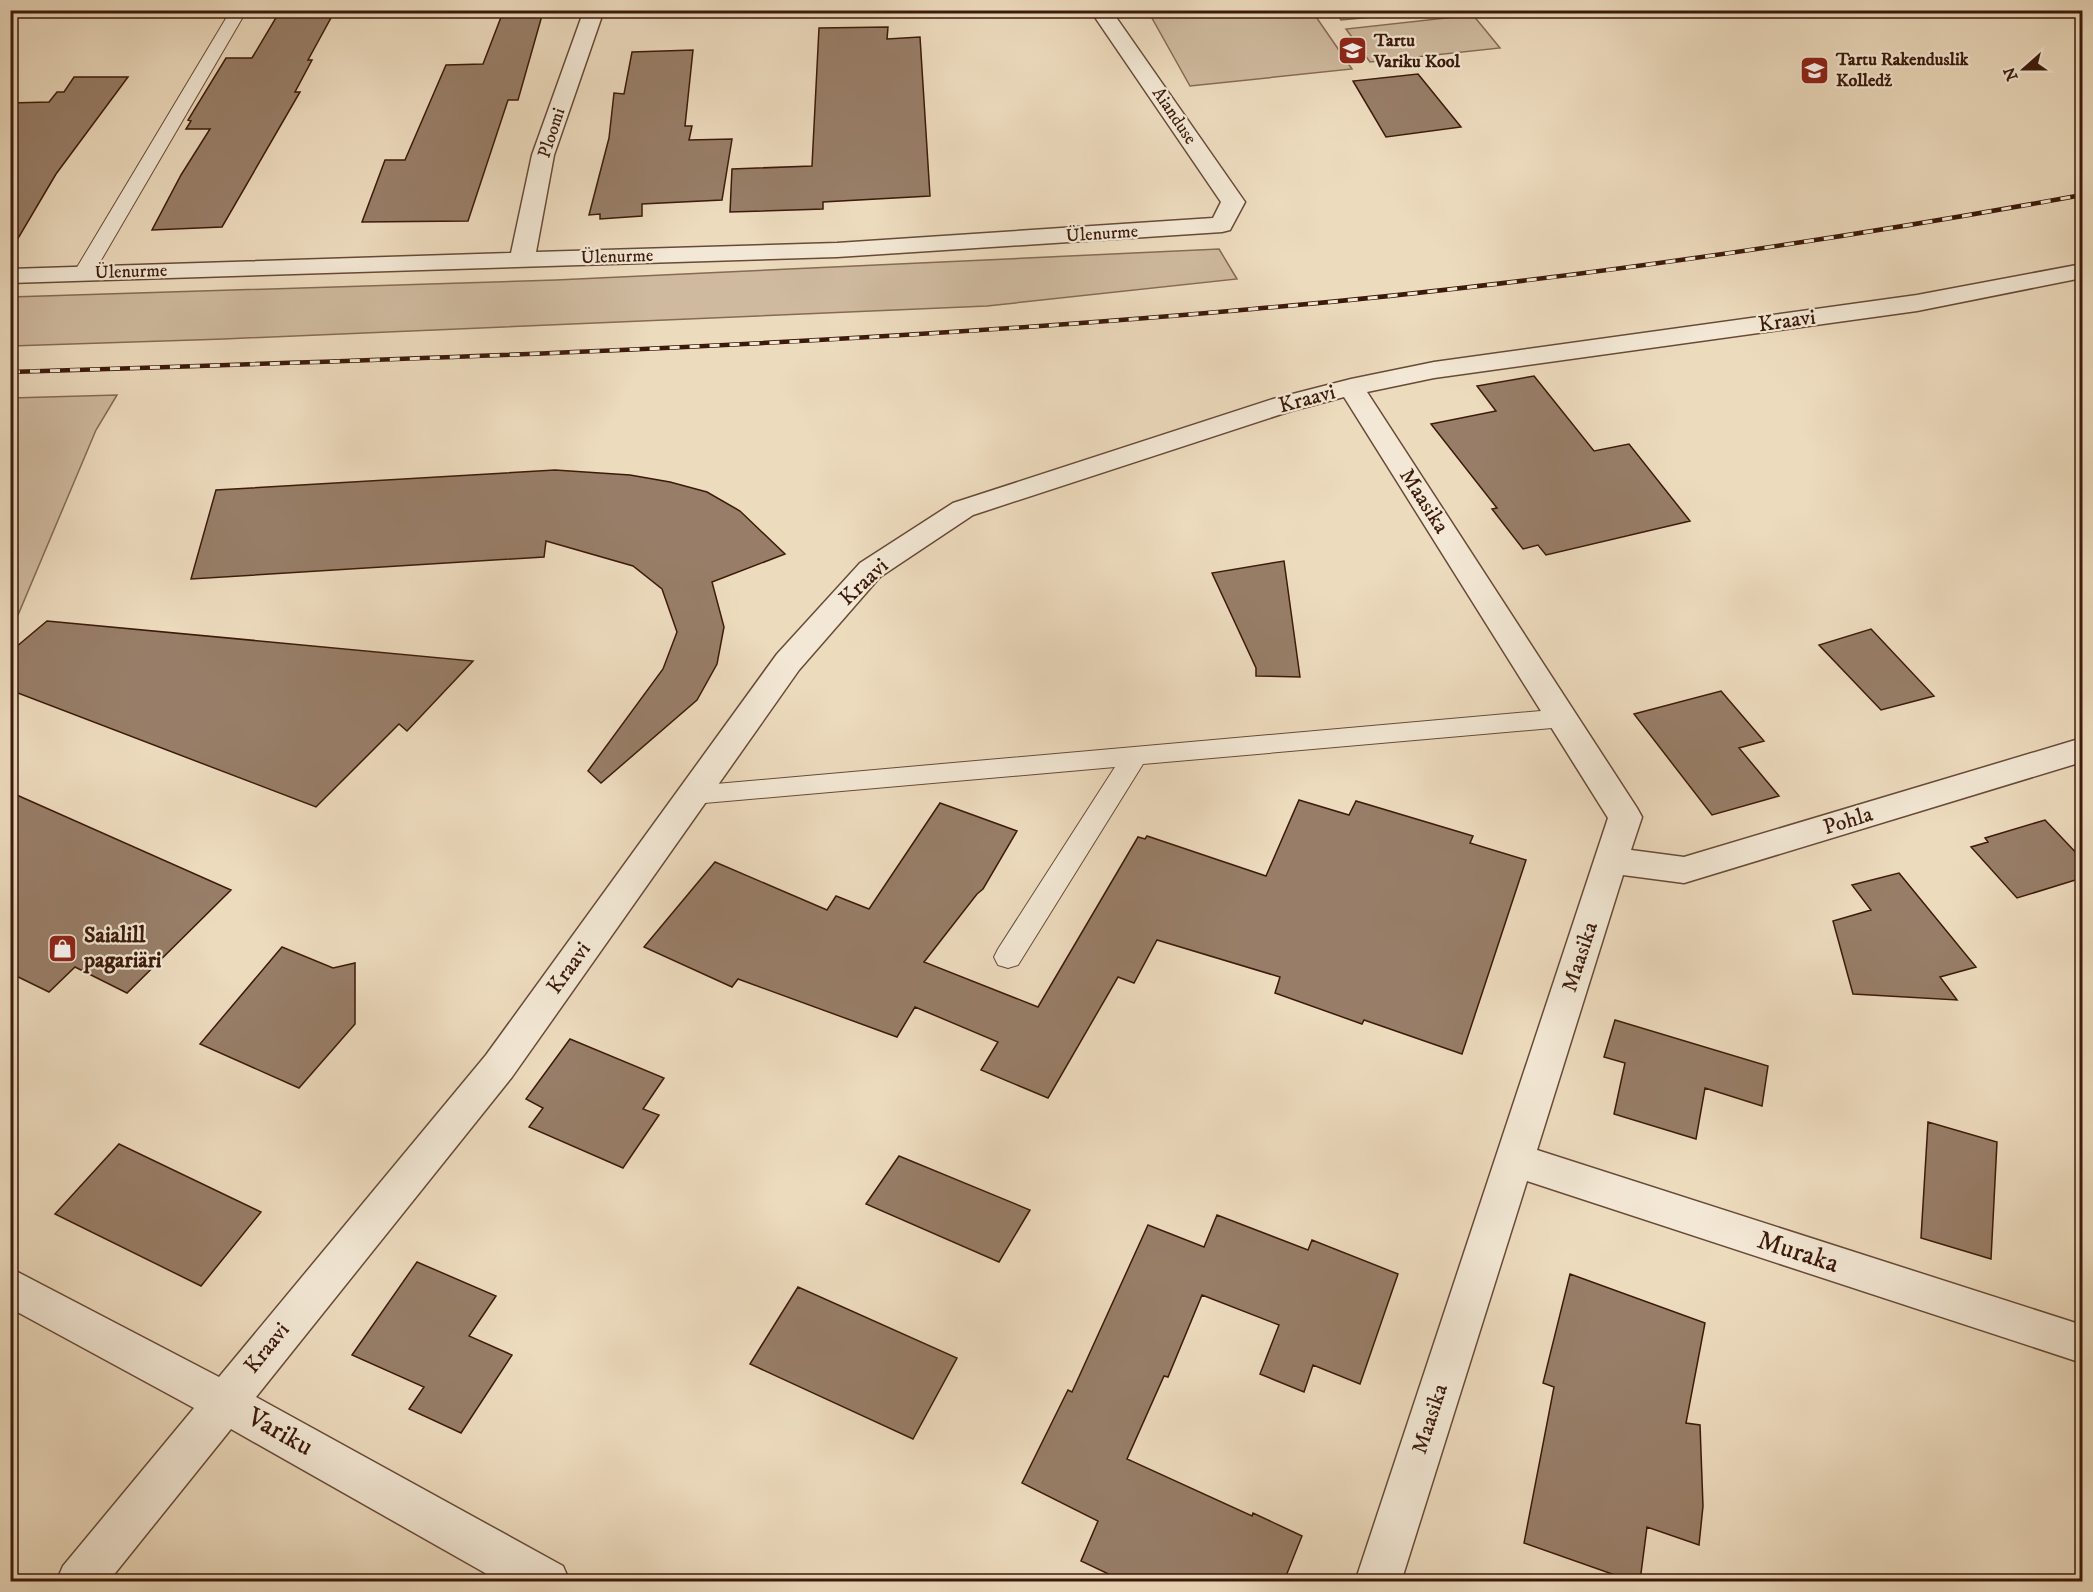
<svg xmlns="http://www.w3.org/2000/svg" width="2093" height="1592" viewBox="0 0 2093 1592" font-family="'IM FELL DW Pica',serif">
  <rect width="100%" height="100%" fill="#eddbbe"/>
  <filter id="stains"><feTurbulence type="fractalNoise" baseFrequency=".00333" numOctaves="4"/><feColorMatrix values="0 0 0 0 .2 0 0 0 0 .09 0 0 0 0 .02 0 0 0 .5 -.17"/></filter>
  <radialGradient id="worn" r=".72"><stop offset=".6" stop-color="#630" stop-opacity="0"/><stop offset="1" stop-color="#630" stop-opacity=".3"/></radialGradient>
  <path fill="#cfba9f" stroke="#866a54" stroke-width="1.5" d="M 1148,11 L 1312,11 L 1352,69 L 1190,86 Z
    M 1335,11 L 1436,11 L 1341,20 Z
    M 1473,15 L 1500,48 L 1370,62 L 1346,29 Z
    M 1219,249 L 1237,279 L 987,306 L 224,339 L 11,346 L 11,297 L 556,280 Z
    M 117,395 L 96,430 L 18,615 L 11,622 L 11,398 Z"/>
  <path fill="#987e68" stroke="#3c1a0a" stroke-width="1.5" d="M 503,12 L 543,12 L 518,100 L 508,100 L 468,221 L 362,222 L 385,160 L 405,160 L 446,65 L 483,64 Z
    M 277,16 L 332,16 L 308,60 L 312,60 L 295,92 L 300,92 L 222,227 L 152,230 L 181,175 L 210,129 L 186,129 L 191,121 L 188,120 L 226,58 L 252,58 Z
    M 888,27 L 887,39 L 920,37 L 930,196 L 823,202 L 823,209 L 730,212 L 732,169 L 812,166 L 819,28 Z
    M 693,50 L 685,126 L 692,126 L 689,140 L 732,139 L 722,200 L 642,204 L 642,216 L 600,219 L 600,214 L 589,215 L 609,138 L 614,93 L 624,94 L 632,52 Z
    M 1418,74 L 1461,127 L 1386,137 L 1353,81 Z
    M 74,77 L 128,77 L 56,174 L 10,252 L 10,103 L 49,102 L 57,92 L 64,92 Z
    M 1534,376 L 1594,451 L 1629,444 L 1690,521 L 1546,555 L 1538,545 L 1523,549 L 1492,509 L 1497,508 L 1431,424 L 1496,411 L 1477,386 Z
    M 555,470 L 630,475 L 670,482 L 707,492 L 740,511 L 785,554 L 712,582 L 724,627 L 717,664 L 697,700 L 601,783 L 588,771 L 663,669 L 677,632 L 662,589 L 633,566 L 546,541 L 544,557 L 191,579 L 216,490 Z
    M 1284,561 L 1300,677 L 1256,676 L 1256,668 L 1212,573 Z
    M 47,621 L 473,661 L 407,731 L 399,724 L 316,807 L 10,690 L 10,652 Z
    M 1871,629 L 1934,696 L 1881,710 L 1819,645 Z
    M 1721,691 L 1764,741 L 1739,748 L 1779,796 L 1712,815 L 1634,714 Z
    M 10,792 L 231,890 L 127,993 L 75,967 L 49,992 L 10,973 Z
    M 1299,800 L 1349,815 L 1356,801 L 1473,836 L 1470,843 L 1526,860 L 1462,1054 L 1364,1020 L 1362,1024 L 1275,993 L 1280,977 L 1157,940 L 1134,983 L 1118,977 L 1048,1098 L 981,1070 L 998,1042 L 915,1007 L 897,1037 L 738,979 L 732,987 L 644,947 L 715,862 L 827,910 L 836,896 L 869,909 L 940,803 L 1017,831 L 983,889 L 977,894 L 924,962 L 1038,1007 L 1138,837 L 1145,839 L 1147,836 L 1266,876 Z
    M 2045,820 L 2082,859 L 2082,878 L 2017,898 L 1971,847 L 1988,842 L 1985,838 Z
    M 1899,873 L 1976,967 L 1940,977 L 1957,1000 L 1853,994 L 1833,921 L 1871,910 L 1852,885 Z
    M 282,947 L 333,968 L 355,963 L 355,1024 L 299,1088 L 200,1044 Z
    M 1615,1020 L 1768,1066 L 1762,1106 L 1705,1088 L 1696,1139 L 1614,1114 L 1625,1063 L 1604,1057 Z
    M 570,1039 L 664,1078 L 643,1109 L 659,1115 L 623,1168 L 529,1127 L 543,1108 L 526,1099 Z
    M 1928,1122 L 1997,1142 L 1991,1259 L 1921,1238 Z
    M 119,1144 L 261,1212 L 201,1286 L 55,1214 Z
    M 899,1156 L 1030,1210 L 999,1262 L 866,1204 Z
    M 1217,1215 L 1308,1250 L 1312,1240 L 1398,1274 L 1360,1384 L 1313,1365 L 1304,1392 L 1260,1374 L 1279,1325 L 1202,1295 L 1168,1377 L 1164,1376 L 1127,1459 L 1252,1516 L 1253,1513 L 1302,1536 L 1284,1581 L 1123,1581 L 1081,1561 L 1098,1521 L 1022,1483 L 1068,1390 L 1072,1392 L 1148,1225 L 1204,1247 Z
    M 417,1262 L 496,1296 L 469,1336 L 512,1355 L 461,1433 L 409,1409 L 424,1387 L 352,1355 Z
    M 1570,1274 L 1705,1323 L 1686,1423 L 1700,1425 L 1703,1506 L 1699,1545 L 1647,1527 L 1640,1581 L 1632,1581 L 1524,1543 L 1554,1387 L 1543,1383 Z
    M 798,1287 L 957,1358 L 913,1439 L 750,1364 Z"/>
  <g fill="none" stroke-linecap="round" stroke-linejoin="round">
    <defs>
      <path id="service" d="M 237,10 L 244,15 L 93,274 L 90,278 L 76,278 L 73,274 L 228,15 L 230,12 Z
        M 1563,709 L 1572,712 L 1575,718 L 1572,724 L 1563,727 L 1143,764 L 1018,965 L 1008,968 L 998,965 L 994,957 L 998,949 L 1115,767 L 693,804 L 684,802 L 680,795 L 684,788 L 693,786 Z"/>
      <path id="minor" d="M 584,10 L 604,10 L 554,155 L 536,252 L 837,243 L 1213,218 L 1221,202 L 1090,10 L 1111,10 L 1245,202 L 1230,230 L 1222,232 L 837,257 L 10,283 L 10,269 L 511,253 L 532,155 Z
        M 2082,264 L 2082,278 L 1917,311 L 1434,378 L 1367,392 L 1637,808 L 1642,817 L 1631,850 L 1684,857 L 2082,738 L 2082,762 L 1684,883 L 1623,875 L 1537,1150 L 2082,1325 L 2082,1363 L 1527,1181 L 1401,1582 L 1355,1582 L 1608,818 L 1344,397 L 1291,411 L 973,515 L 880,577 L 799,670 L 512,1077 L 256,1397 L 563,1566 L 570,1582 L 501,1582 L 231,1429 L 108,1582 L 56,1582 L 63,1566 L 194,1408 L 10,1308 L 10,1268 L 219,1377 L 486,1055 L 777,654 L 860,563 L 953,503 L 1273,399 L 1351,379 L 1434,362 L 1917,295 Z"/>
    </defs>
    <use href="#service" stroke="#684a37" stroke-width="2"/>
    <use href="#minor" stroke="#684a37" stroke-width="3"/>
    <use href="#service" fill="#f3e8d5" fill-rule="evenodd"/>
    <use href="#minor" fill="#f3e8d5" fill-rule="evenodd"/>
    <defs>
      <path id="rail" d="M 10,372 C 425,359 840,346 1253,309 C 1531,285 1807,245 2082,195"/>
    </defs>
    <use href="#rail" stroke="#3c1a0a" stroke-width="4.5"/>
    <use href="#rail" stroke="#f3e8d5" stroke-width="3" stroke-dasharray="10" stroke-linecap="butt"/>
  </g>
  <defs>
    <symbol id="school-square" viewBox="-11 -11 22 22"><rect x="-9" y="-9" width="18" height="18" rx="4" fill="#8f2418" stroke="#f3e8d5"/><path d="M0-5L7-2L0 1L-7-2ZM-4 1L0 2.5L4 1V4Q0 6-4 4Z" fill="#fff"/></symbol>
    <symbol id="shop-square" viewBox="-11 -11 22 22"><rect x="-9" y="-9" width="18" height="18" rx="4" fill="#8f2418" stroke="#f3e8d5"/><path d="M-5-2.5h2.3a2.7 3.5 0 0 1 5.4 0H5L5.5 6h-11ZM-1.5-2.5h3a1.5 2.3 0 0 0-3 0Z" fill="#fff"/></symbol>
  </defs>
  <g fill-rule="evenodd">
    <use href="#school-square" x="1336" y="34" width="33" height="33"/>
    <use href="#school-square" x="1798" y="54" width="33" height="33"/>
    <use href="#shop-square" x="46" y="932" width="33" height="33"/>
  </g>
  <g text-anchor="middle" dominant-baseline="central" stroke-width="4.5" stroke-linejoin="round" paint-order="stroke">
    <g font-size="18" font-weight="bold" fill="#3c1a0a" stroke="#f3e8d5" text-anchor="start">
      <text x="1374" y="41">Tartu<tspan x="1374" dy="21">Variku Kool</tspan></text>
      <text x="1836" y="60">Tartu Rakenduslik<tspan x="1836" dy="21">Kolledž</tspan></text>
    </g>
    <g font-size="18" fill="#3c1a0a" stroke="#f3e8d5">
      <text transform="translate(1174 116) rotate(56)">Aianduse</text>
      <text transform="translate(552 133) rotate(-72)">Ploomi</text>
      <text transform="translate(1102 234) rotate(-4)">Ülenurme</text>
      <text transform="translate(617 257) rotate(-2)">Ülenurme</text>
      <text transform="translate(131 272) rotate(-2)">Ülenurme</text>
    </g>
    <g font-size="22" fill="#3c1a0a" stroke="#f3e8d5">
      <text transform="translate(1787 321) rotate(-8)">Kraavi</text>
      <text transform="translate(1307 399) rotate(-15)">Kraavi</text>
      <text transform="translate(1424 501) rotate(57)">Maasika</text>
      <text transform="translate(864 582) rotate(-43)">Kraavi</text>
      <text transform="translate(1848 821) rotate(-17)">Pohla</text>
      <text transform="translate(1580 957) rotate(-72)">Maasika</text>
      <text transform="translate(569 968) rotate(-54)">Kraavi</text>
      <text transform="translate(267 1348) rotate(-51)">Kraavi</text>
      <text transform="translate(1430 1419) rotate(-72)">Maasika</text>
    </g>
    <g font-size="22" font-weight="bold" fill="#3c1a0a" stroke="#f3e8d5" text-anchor="start">
      <text x="84" y="935">Saialill<tspan x="84" dy="25">pagariäri</tspan></text>
    </g>
    <g font-size="27" fill="#3c1a0a" stroke="#f3e8d5">
      <text transform="translate(1798 1252) rotate(18)">Muraka</text>
      <text transform="translate(280 1432) rotate(29)">Variku</text>
    </g>
  </g>
  <rect width="2093" height="1592" fill="none" stroke="#eddbbe" stroke-width="36"/>
  <rect x="12" y="12" width="2069" height="1568" fill="none" stroke="#3c1a0a" stroke-width="3"/>
  <rect x="18" y="18" width="2057" height="1556" fill="none" stroke="#3c1a0a" stroke-width="1.5"/>
  <g transform="translate(2024 69) rotate(249)" stroke="#f3e8d5" stroke-width="4.5" paint-order="stroke">
  <path d="M0-4.5L10 22L0 15L-10 22Z" fill="#3c1a0a"/>
  <text y="-9" font-size="16" font-weight="bold" text-anchor="middle" fill="#3c1a0a">N</text>
  </g>
  <rect width="100%" height="100%" filter="url(#stains)"/>
  <rect width="100%" height="100%" fill="url(#worn)"/>
</svg>
